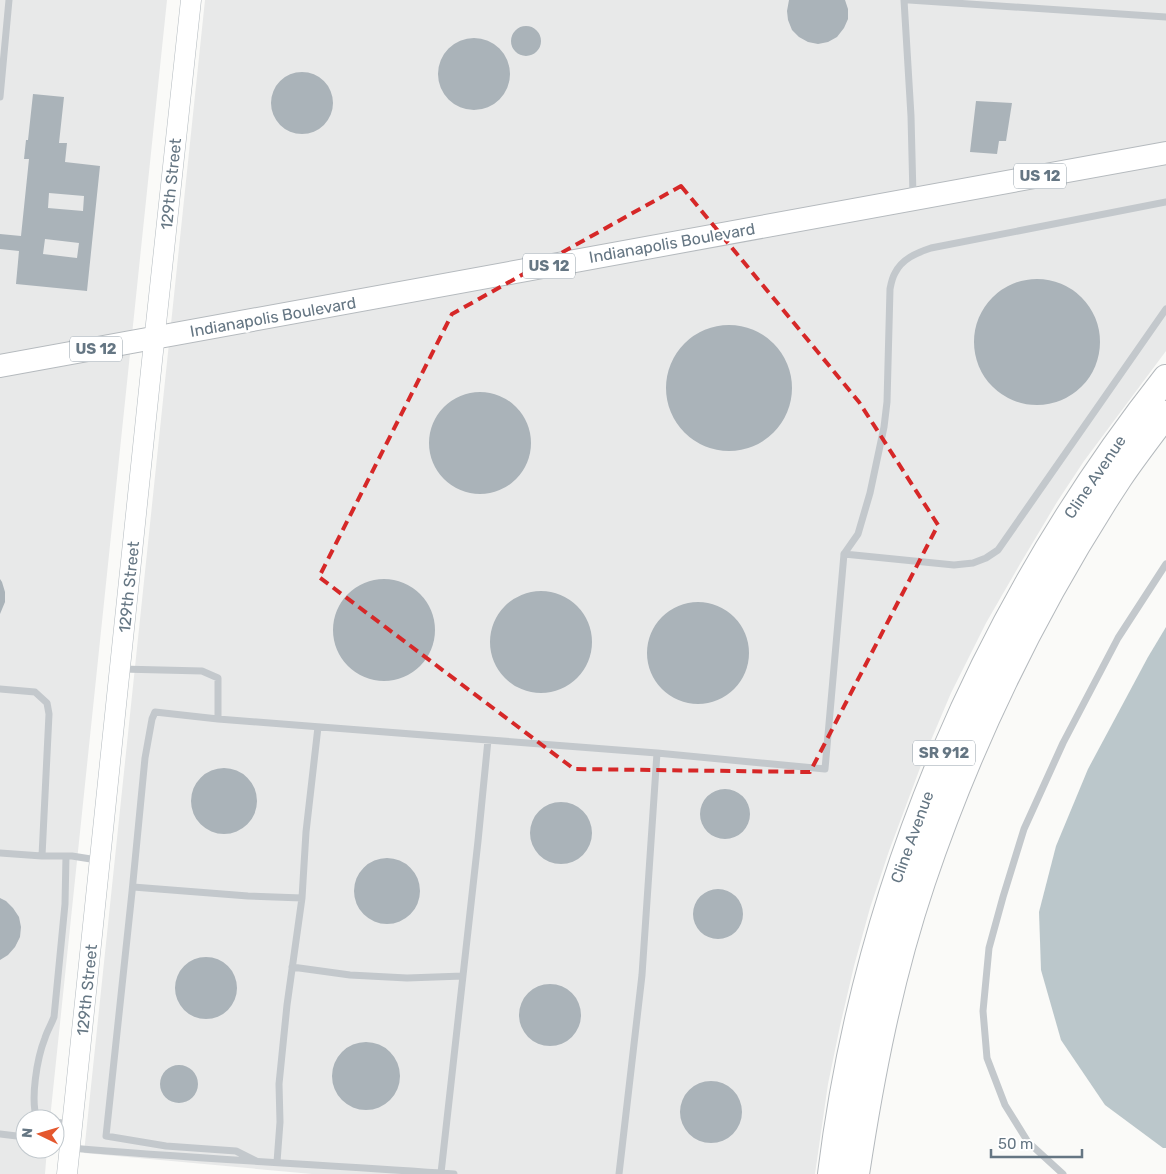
<svg xmlns="http://www.w3.org/2000/svg" width="1166" height="1174" viewBox="0 0 1166 1174" font-family="Rubik,sans-serif">
  <rect width="100%" height="100%" fill="#fafaf8"/>
  <path fill="#e8e9e9" d="M 0,0 L 167,0 L 50,1119 L 25,1119 L 25,1149 L 47,1149 L 45,1174 L 0,1174 Z
    M 205,0 L 1166,0 L 1166,351 L 1084,461 L 1057,502 L 1020,564 L 986,623 L 951,693 L 926,752 L 889,851 L 870,908 L 854,966 L 840,1026 L 828,1084 L 815,1174 L 312,1174 L 84,1153 Z"/>
  <path fill="#bbc7cb" d="M 1166,627 L 1166,1148 L 1163,1148 L 1105,1105 L 1061,1040 L 1041,970 L 1039,912 L 1056,846 L 1088,769 L 1148,657 Z"/>
  <path fill="#aab3b9" fill-rule="evenodd" d="M 789,0 L 845,0 L 848,9 L 848,19 L 844,28 L 837,37 L 828,42 L 818,44 L 808,42 L 799,37 L 792,30 L 788,20 L 787,11 Z
    M511 41a15 15 0 1 1 30 0a15 15 0 1 1-30 0Z
    M438 74a36 36 0 1 1 72 0a36 36 0 1 1-72 0Z
    M271 103a31 31 0 1 1 62 0a31 31 0 1 1-62 0Z
    M 33,94 L 64,97 L 59,143 L 67,143 L 65,162 L 100,166 L 87,291 L 16,284 L 19,251 L 0,249 L 0,234 L 21,236 L 29,159 L 24,159 L 26,140 L 28,140 ZM 49,193 L 84,196 L 83,211 L 48,208 ZM 45,239 L 79,243 L 77,258 L 43,254 Z
    M 976,101 L 1012,103 L 1006,141 L 999,141 L 997,154 L 970,152 Z
    M974 342a63 63 0 1 1 126 0a63 63 0 1 1-126 0Z
    M666 388a63 63 0 1 1 126 0a63 63 0 1 1-126 0Z
    M429 443a51 51 0 1 1 102 0a51 51 0 1 1-102 0Z
    M333 630a51 51 0 1 1 102 0a51 51 0 1 1-102 0Z
    M 0,579 L 2,582 L 5,592 L 5,602 L 0,614 Z
    M490 642a51 51 0 1 1 102 0a51 51 0 1 1-102 0Z
    M647 653a51 51 0 1 1 102 0a51 51 0 1 1-102 0Z
    M191 801a33 33 0 1 1 66 0a33 33 0 1 1-66 0Z
    M700 814a25 25 0 1 1 50 0a25 25 0 1 1-50 0Z
    M530 833a31 31 0 1 1 62 0a31 31 0 1 1-62 0Z
    M354 891a33 33 0 1 1 66 0a33 33 0 1 1-66 0Z
    M693 914a25 25 0 1 1 50 0a25 25 0 1 1-50 0Z
    M 0,898 L 6,901 L 13,908 L 19,917 L 21,927 L 20,937 L 15,947 L 8,955 L 0,960 Z
    M175 988a31 31 0 1 1 62 0a31 31 0 1 1-62 0Z
    M519 1015a31 31 0 1 1 62 0a31 31 0 1 1-62 0Z
    M332 1076a34 34 0 1 1 68 0a34 34 0 1 1-68 0Z
    M160 1084a19 19 0 1 1 38 0a19 19 0 1 1-38 0Z
    M680 1112a31 31 0 1 1 62 0a31 31 0 1 1-62 0Z"/>
  <g fill="none" stroke-linecap="round" stroke-linejoin="round">
    <defs>
      <path id="secondary" d="M 67,1174 L 152,361 L 191,0"/>
      <path id="primary" d="M 0,366 L 1166,153"/>
      <path id="highway" d="M 831,1174 C 867,883 985,608 1166,378
        M 856,1174 C 871,1075 890,977 922,882 C 970,740 1037,603 1119,478 C 1134,456 1150,435 1166,414"/>
    </defs>
    <use href="#secondary" stroke="#b3babf" stroke-width="21"/>
    <use href="#primary" stroke="#b5babe" stroke-width="24"/>
    <use href="#highway" stroke="#b4b9bd" stroke-width="28"/>
    <path stroke="#c3c8cc" stroke-width="7" d="M 904,0 L 911,116 L 913,196
      M 909,0 L 1166,17
      M 0,97 L 9,0
      M 844,554 L 858,534 L 870,493 L 884,427 L 887,402 L 890,289 C 891,284 892,278 895,273 C 902,259 916,253 931,248 L 1166,202
      M 121,669 L 202,671 L 218,678 L 218,719 L 308,726 L 657,753 L 642,975 L 619,1174
      M 0,689 L 35,692 L 47,703 L 49,714 L 42,856
      M 218,719 L 155,712 L 152,719 L 145,758 L 132,892 L 106,1136 L 166,1146 L 236,1151 L 256,1161
      M 657,753 L 825,769 L 844,554 L 954,565 L 973,563 L 986,558 L 998,550 L 1166,309
      M 0,853 L 42,856 L 72,856 L 97,860
      M 133,887 L 248,896 L 302,898
      M 292,967 L 350,975 L 407,978 L 463,976
      M 37,1119 C 30,1100 37,1058 45,1038 C 47,1031 51,1025 54,1017 L 65,904 L 66,856
      M 55,1122 L 70,1124
      M 0,1134 L 25,1137
      M 71,1148 C 198,1159 326,1165 454,1174
      M 277,1162 L 280,1122 L 279,1084 L 287,1005 L 302,898 L 306,832 L 318,727
      M 441,1173 L 478,841 L 488,740
      M 1063,1174 L 1028,1142 L 1005,1105 L 987,1058 L 983,1011 L 989,948 L 1003,897 L 1024,829 L 1063,743 L 1118,638 L 1166,564"/>
    <use href="#secondary" stroke="#fff" stroke-width="20"/>
    <use href="#primary" stroke="#fff" stroke-width="22"/>
    <use href="#highway" stroke="#fff" stroke-width="26"/>
  </g>
  <path fill="none" stroke="#d62828" stroke-width="4" stroke-dasharray="10 6" stroke-linejoin="round" d="M 681,186 L 859,402 L 938,525 L 810,772 L 574,769 L 319,577 L 452,314 Z"/>
  <g text-anchor="middle" dominant-baseline="central" stroke-width="5" stroke-linejoin="round" paint-order="stroke">
    <g fill="#fff" stroke="#939fa8" stroke-width="1">
      <rect x="1014" y="163.5" width="52" height="25" rx="4"/>
      <rect x="523" y="253.5" width="52" height="25" rx="4"/>
      <rect x="70" y="336.5" width="52" height="25" rx="4"/>
      <rect x="913" y="740.5" width="62" height="25" rx="4"/>
    </g>
    <g font-size="15" font-weight="bold" fill="#657683">
      <text x="1040" y="176">US 12</text>
      <text x="549" y="266">US 12</text>
      <text x="96" y="349">US 12</text>
      <text x="944" y="753">SR 912</text>
    </g>
    <g font-size="16" fill="#657683" stroke="#fff">
      <text transform="translate(171 184) rotate(-84)">129th Street</text>
      <text transform="translate(672 243) rotate(-10)">Indianapolis Boulevard</text>
      <text transform="translate(273 317) rotate(-10)">Indianapolis Boulevard</text>
      <text transform="translate(1095 477) rotate(-56)">Cline Avenue</text>
      <text transform="translate(129 587) rotate(-84)">129th Street</text>
      <text transform="translate(912 837) rotate(-70)">Cline Avenue</text>
      <text transform="translate(87 990) rotate(-84)">129th Street</text>
    </g>
  </g>
  <g transform="translate(40 1134) rotate(275)"><circle r="24" fill="#ffffff" stroke="#c1c8cd"/>
  <path d="M0-4L9 19L0 12L-9 19Z" fill="#e4572e"/>
  <text y="-8" font-size="14" font-weight="bold" text-anchor="middle" fill="#657683">N</text>
  </g>
  <path d="M991 1149v8h91v-8" fill="none" stroke="#657683" stroke-width="2.5"/>
  <text x="998" y="1149" font-size="15" fill="#657683" stroke="#ffffff" stroke-width="4" paint-order="stroke">50 m</text>
</svg>
